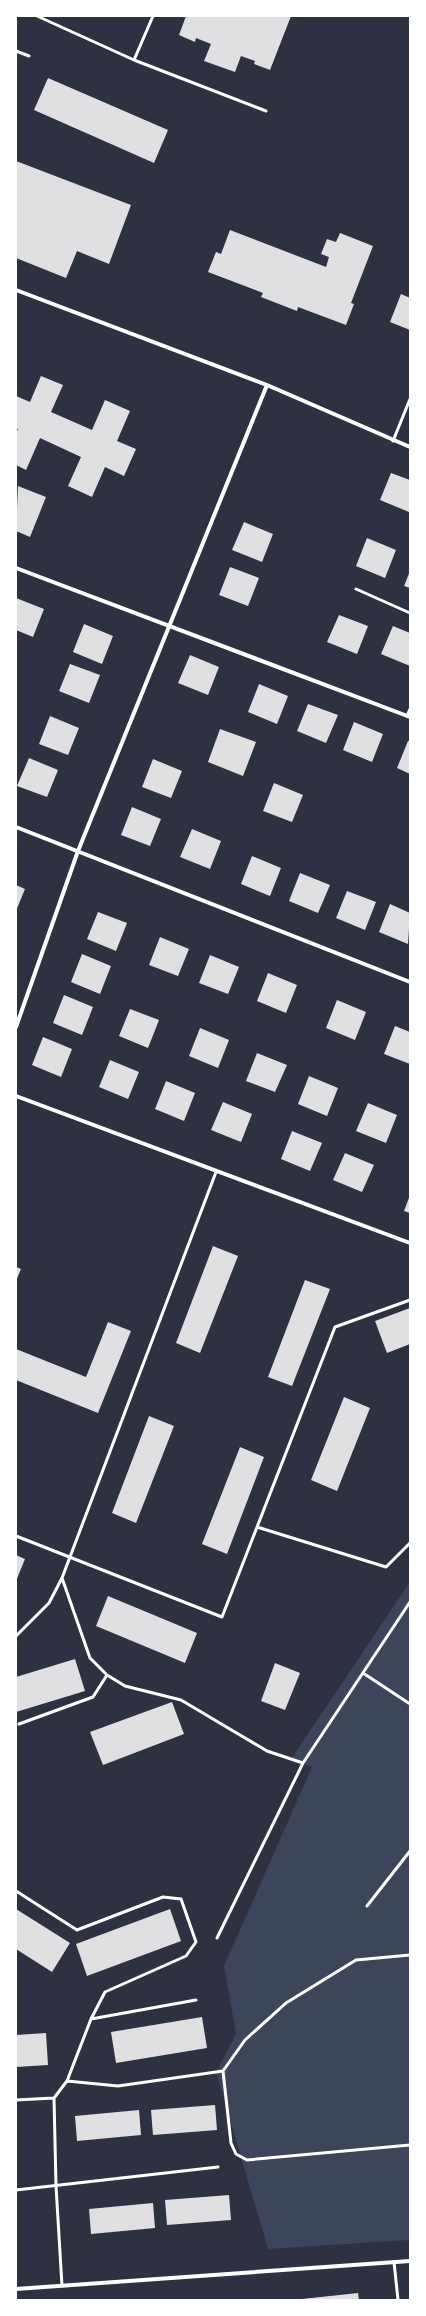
<svg xmlns="http://www.w3.org/2000/svg" width="426" height="2316" viewBox="0 0 426 2316" font-family="'Exo 2',sans-serif">
  <rect width="100%" height="100%" fill="#2d3142"/>
  <path fill="#3c4559" d="M 410,1582 L 410,2240 L 268,2249 L 216,2072 L 236,2034 L 224,1966 L 312,1767 L 291,1759 Z"/>
  <path fill="#e0e0e3" d="M 186,16 L 291,16 L 270,70 L 254,64 L 255,61 L 241,56 L 235,72 L 204,61 L 211,44 L 196,38 L 195,42 L 179,35 Z
    M 48,78 L 168,130 L 154,163 L 34,110 Z
    M 16,161 L 131,205 L 109,264 L 77,251 L 66,278 L 16,258 Z
    M 230,230 L 326,267 L 329,257 L 321,254 L 327,239 L 336,242 L 340,233 L 373,246 L 351,303 L 354,304 L 346,325 L 298,307 L 297,311 L 261,297 L 263,293 L 208,272 L 216,252 L 221,254 Z
    M 401,294 L 410,298 L 410,330 L 390,322 Z
    M 41,376 L 63,385 L 51,412 L 92,430 L 105,400 L 130,411 L 117,441 L 136,449 L 124,476 L 105,467 L 92,497 L 68,486 L 81,457 L 40,438 L 26,470 L 16,465 L 16,433 L 18,429 L 16,428 L 16,396 L 30,402 Z
    M 391,473 L 410,480 L 409,512 L 380,500 Z
    M 18,486 L 46,497 L 30,537 L 16,531 Z
    M 244,522 L 273,534 L 262,562 L 232,550 Z
    M 367,538 L 396,550 L 385,578 L 356,566 Z
    M 230,567 L 259,578 L 248,606 L 219,595 Z
    M 410,571 L 410,588 L 404,586 Z
    M 16,598 L 44,609 L 33,637 L 16,630 Z
    M 339,615 L 368,626 L 357,654 L 327,642 Z
    M 84,624 L 113,636 L 102,664 L 73,652 Z
    M 393,626 L 410,633 L 410,666 L 381,654 Z
    M 190,655 L 219,667 L 208,695 L 178,683 Z
    M 70,664 L 100,675 L 89,703 L 59,691 Z
    M 259,684 L 288,696 L 277,724 L 248,712 Z
    M 308,704 L 338,715 L 326,743 L 297,731 Z
    M 50,716 L 79,728 L 68,755 L 39,744 Z
    M 354,722 L 383,734 L 372,762 L 343,750 Z
    M 220,729 L 256,742 L 243,776 L 208,762 Z
    M 408,741 L 410,741 L 410,774 L 397,768 Z
    M 29,758 L 58,770 L 47,797 L 17,786 Z
    M 153,759 L 182,771 L 171,798 L 142,787 Z
    M 274,783 L 303,795 L 292,822 L 263,811 Z
    M 132,807 L 161,819 L 150,846 L 121,835 Z
    M 192,829 L 221,841 L 210,869 L 180,857 Z
    M 252,856 L 281,868 L 270,896 L 241,884 Z
    M 300,873 L 330,885 L 318,913 L 289,901 Z
    M 16,885 L 25,889 L 16,911 Z
    M 347,891 L 376,902 L 365,930 L 336,918 Z
    M 390,904 L 410,913 L 408,944 L 379,932 Z
    M 98,912 L 127,923 L 116,951 L 87,939 Z
    M 160,937 L 189,949 L 178,976 L 149,965 Z
    M 82,954 L 111,966 L 100,994 L 71,982 Z
    M 210,955 L 239,967 L 228,994 L 199,983 Z
    M 268,973 L 297,985 L 286,1013 L 257,1001 Z
    M 64,995 L 93,1007 L 82,1035 L 53,1023 Z
    M 337,1000 L 366,1012 L 355,1040 L 326,1028 Z
    M 130,1009 L 159,1020 L 148,1048 L 119,1036 Z
    M 395,1026 L 410,1032 L 410,1064 L 384,1054 Z
    M 200,1028 L 229,1040 L 218,1068 L 189,1056 Z
    M 43,1037 L 72,1049 L 61,1077 L 32,1065 Z
    M 257,1053 L 287,1065 L 275,1092 L 246,1081 Z
    M 110,1060 L 139,1072 L 128,1099 L 99,1087 Z
    M 309,1076 L 338,1088 L 327,1116 L 298,1104 Z
    M 166,1081 L 195,1093 L 184,1121 L 155,1109 Z
    M 223,1102 L 252,1114 L 241,1142 L 211,1130 Z
    M 368,1103 L 397,1115 L 386,1143 L 356,1131 Z
    M 292,1131 L 322,1143 L 310,1171 L 281,1159 Z
    M 345,1153 L 374,1165 L 362,1192 L 333,1180 Z
    M 410,1195 L 410,1213 L 404,1211 Z
    M 213,1246 L 238,1256 L 200,1353 L 176,1343 Z
    M 16,1267 L 21,1269 L 16,1281 Z
    M 305,1280 L 330,1289 L 292,1386 L 268,1377 Z
    M 410,1308 L 410,1344 L 387,1353 L 375,1321 Z
    M 108,1322 L 131,1331 L 98,1413 L 16,1380 L 16,1349 L 86,1377 Z
    M 344,1397 L 370,1408 L 337,1491 L 311,1480 Z
    M 149,1416 L 174,1426 L 136,1523 L 112,1513 Z
    M 240,1447 L 264,1457 L 227,1554 L 202,1544 Z
    M 16,1555 L 25,1559 L 16,1581 Z
    M 108,1596 L 197,1633 L 185,1663 L 96,1626 Z
    M 75,1659 L 85,1691 L 16,1712 L 16,1677 Z
    M 275,1663 L 300,1673 L 285,1710 L 261,1701 Z
    M 172,1702 L 184,1734 L 103,1765 L 90,1732 Z
    M 16,1909 L 70,1943 L 52,1972 L 16,1949 Z
    M 170,1909 L 181,1941 L 87,1976 L 76,1944 Z
    M 202,2017 L 207,2048 L 116,2063 L 111,2032 Z
    M 46,2033 L 48,2065 L 16,2067 L 16,2035 Z
    M 215,2105 L 217,2130 L 153,2135 L 151,2110 Z
    M 139,2110 L 141,2135 L 77,2141 L 75,2116 Z
    M 229,2195 L 231,2220 L 167,2225 L 165,2200 Z
    M 153,2203 L 155,2228 L 91,2234 L 89,2209 Z
    M 358,2293 L 359,2300 L 302,2300 L 302,2299 Z"/>
  <g fill="none" stroke-linecap="round" stroke-linejoin="round">
    <path stroke="#fff" stroke-width="3" d="M 37,16 L 134,60 L 266,111
      M 16,51 L 29,56
      M 134,60 L 153,16
      M 393,441 L 410,399
      M 356,589 L 410,613
      M 407,716 L 410,709
      M 257,1527 L 386,1567 L 410,1543
      M 16,1536 L 222,1617 L 335,1327 L 410,1300
      M 62,1578 L 90,1658 L 107,1675 L 125,1686 L 181,1700 L 267,1751 L 303,1763
      M 16,1636 L 49,1603 L 62,1578 L 216,1172
      M 363,1673 L 410,1704
      M 19,1724 L 93,1697 L 107,1675
      M 16,1891 L 77,1930 L 163,1897 L 181,1899 L 196,1942 L 186,1956 L 105,1992 L 91,2019 L 67,2081 L 54,2098 L 56,2186 L 62,2286
      M 367,1906 L 410,1851
      M 217,1938 L 303,1763 L 410,1602
      M 91,2019 L 196,2000
      M 223,2071 L 231,2143 L 236,2154 L 247,2160 L 410,2145
      M 67,2081 L 118,2086 L 223,2071 L 245,2040 L 286,2003 L 356,1960 L 410,1955
      M 16,2100 L 54,2098
      M 16,2190 L 218,2167
      M 394,2262 L 398,2300"/>
    <path stroke="#fff" stroke-width="4" d="M 16,290 L 267,385 L 410,447
      M 16,568 L 410,717
      M 16,827 L 410,982
      M 16,1027 L 78,851 L 267,385
      M 16,1096 L 410,1243
      M 16,2289 L 410,2261"/>
  </g>
  <rect width="426" height="2316" fill="none" stroke="#ffffff" stroke-width="34"/>
</svg>
